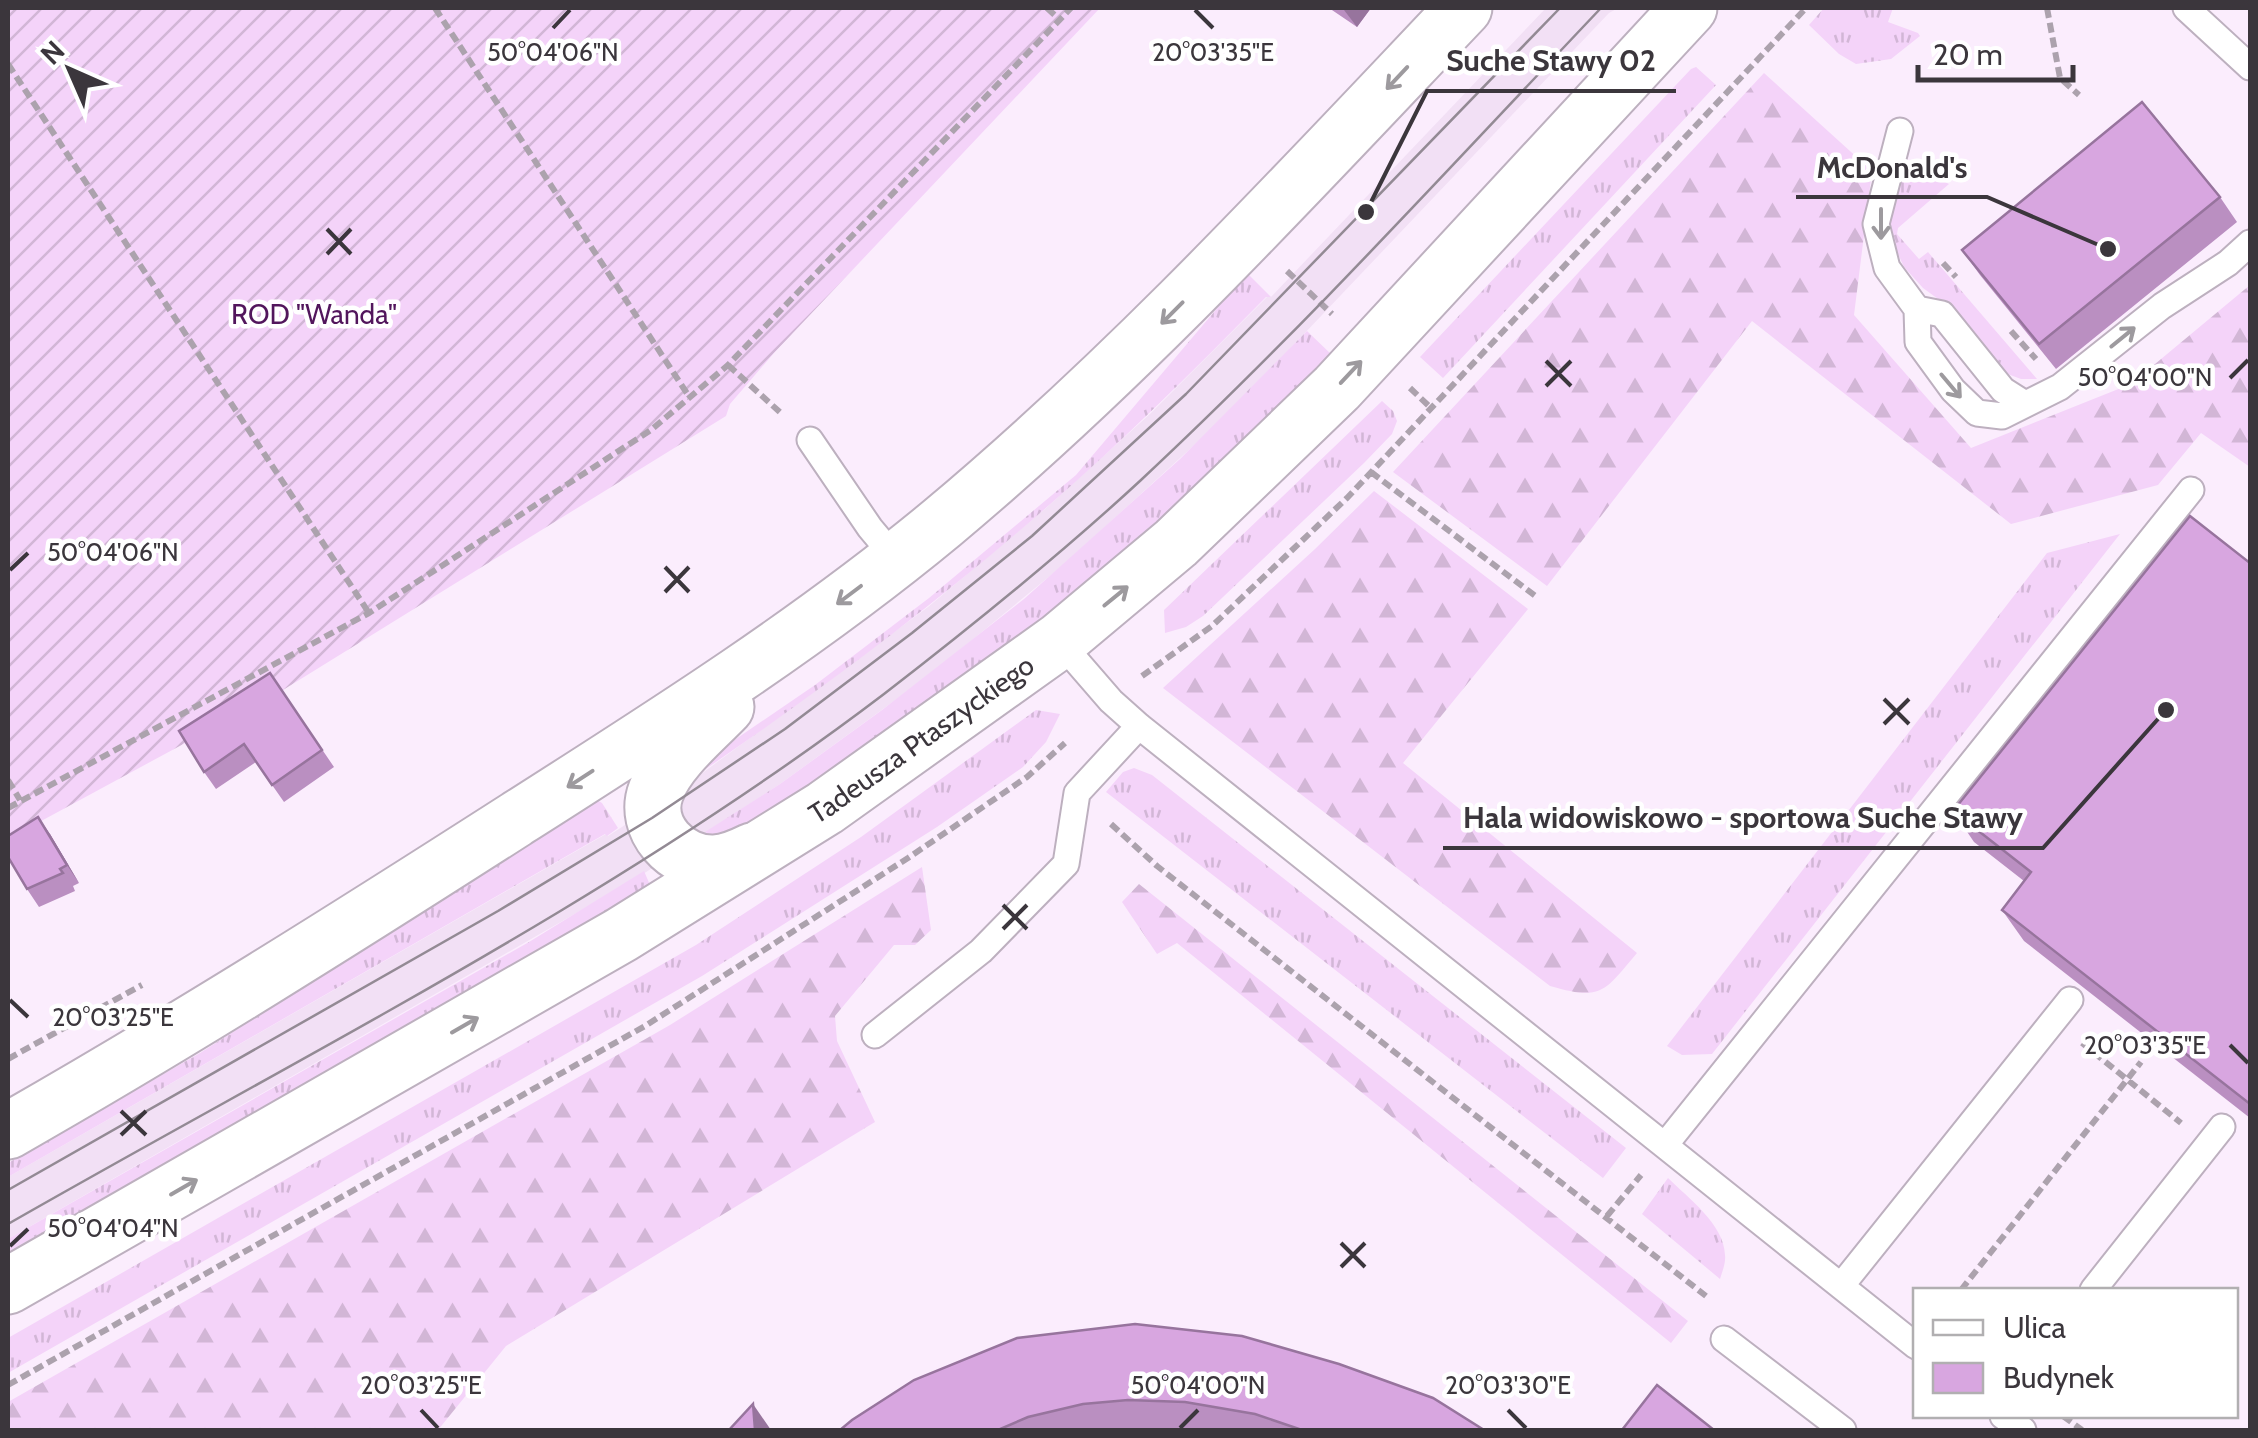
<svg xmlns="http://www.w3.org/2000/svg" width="2258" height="1438" viewBox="0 0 2258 1438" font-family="Cabin,sans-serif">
  <defs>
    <pattern id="grass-tufts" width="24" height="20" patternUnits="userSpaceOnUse" patternTransform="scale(2.5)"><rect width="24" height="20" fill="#f4d3f9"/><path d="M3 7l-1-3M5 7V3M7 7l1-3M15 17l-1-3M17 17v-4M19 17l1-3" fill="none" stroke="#d2b6d6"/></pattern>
    <pattern id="forest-firs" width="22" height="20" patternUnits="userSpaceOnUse" patternTransform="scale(2.5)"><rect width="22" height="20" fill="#f4d3f9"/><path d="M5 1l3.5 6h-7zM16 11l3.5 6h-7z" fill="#d2b6d6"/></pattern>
    <pattern id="garden-furrows" width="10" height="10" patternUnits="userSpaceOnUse" patternTransform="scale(2.5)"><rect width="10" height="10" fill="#f4d3f9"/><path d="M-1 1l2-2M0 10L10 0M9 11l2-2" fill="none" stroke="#d2b6d6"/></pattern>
  </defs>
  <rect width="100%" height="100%" fill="#fbedfd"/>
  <path fill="#f2e0f5" d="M 1546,8 L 1618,8 L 1609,13 L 1225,417 L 1062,566 L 927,677 L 780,784 L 634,880 L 8,1239 L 8,1177 L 606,834 L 608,836 L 682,788 L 928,607 L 1045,509 L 1151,413 L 1267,297 L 1271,297 Z"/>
  <path fill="url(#grass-tufts)" d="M 1824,8 L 1893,8 L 1888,22 L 1918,33 L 1920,36 L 1891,59 L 1856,64 L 1839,54 L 1809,25 Z
    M 1696,67 L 1716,85 L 1443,378 L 1420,357 L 1691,69 Z
    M 1904,161 L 1949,184 L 1898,228 L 1897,234 L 1919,259 L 1928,252 L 2037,379 L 2021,379 L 2005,373 L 1993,362 L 1960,315 L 1923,288 L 1904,267 L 1893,243 L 1890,222 Z
    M 1247,273 L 1271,297 L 1266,297 C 1195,369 1123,441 1047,507 C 934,606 815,695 691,779 L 711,756 L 815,685 L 929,598 L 1076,475 Z
    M 1307,331 L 1332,355 C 1242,443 1152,533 1054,612 C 991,662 922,707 856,752 C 815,780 761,826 714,837 L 705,832 L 780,784 L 882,710 L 1024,599 L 1180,459 Z
    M 1382,401 L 1393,411 L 1397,421 L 1392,434 L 1364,463 L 1203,616 L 1186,627 L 1165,633 L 1164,610 Z
    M 2120,534 L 1712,1054 L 1682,1055 L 1667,1046 L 2047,553 Z
    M 1036,710 L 1060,714 L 1046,742 L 1023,767 L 937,827 L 702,976 L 8,1373 L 8,1338 L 696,945 L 861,837 Z
    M 1134,768 L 1152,775 L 1626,1148 L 1603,1178 L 1106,792 L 1123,772 Z
    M 597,800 L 602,803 L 618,828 L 607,836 L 605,834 L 8,1177 L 8,1163 L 200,1053 Z
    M 644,871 L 650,885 L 583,926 L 8,1252 L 8,1239 L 529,942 Z
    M 1668,1178 C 1688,1198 1724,1224 1725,1255 C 1726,1263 1722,1272 1720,1279 L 1642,1214 Z"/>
  <path fill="url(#forest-firs)" d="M 1764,73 L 1872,171 L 1854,315 L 1971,448 L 2131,384 L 2250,285 L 2250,467 L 2201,433 L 2158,485 L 2011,524 L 1752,321 L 1547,586 L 1393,472 Z
    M 1374,491 L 1528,609 L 1403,763 L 1637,953 C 1604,992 1602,1001 1550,986 L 1163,688 L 1315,549 Z
    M 922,867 L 931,930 L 915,945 L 894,945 L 835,1016 L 837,1041 L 875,1122 L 506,1346 L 438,1430 L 8,1430 L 8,1402 L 670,1025 Z
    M 1139,884 L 1688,1321 L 1671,1343 L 1177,943 L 1157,954 L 1122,902 Z"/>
  <path fill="url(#garden-furrows)" d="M 8,8 L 1100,8 L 774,353 L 730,404 L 726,416 L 283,690 L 8,839 Z"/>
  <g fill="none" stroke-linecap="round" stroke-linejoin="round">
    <defs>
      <path id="service" d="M 2186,8 L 2250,67
        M 1900,131 L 1876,224 L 1887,268 L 1917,309 L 1918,342 L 1953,390 L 1977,413 L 2002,416 L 2060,387 L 2162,306 L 2228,263 L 2250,243
        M 1917,309 L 1942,314 L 2003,390 L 2025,404
        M 810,440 L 870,528 L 896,559
        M 1059,641 L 1111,701 L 1139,726 L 1916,1346
        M 875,1035 L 981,951 L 1066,864 L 1077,793 L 1139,726
        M 1665,1145 L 2191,490
        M 1841,1286 L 2070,1000
        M 2093,1290 L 2222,1127
        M 1724,1339 L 1843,1430
        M 2003,1416 L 2023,1430"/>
      <g id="primary">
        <path d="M 726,707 C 703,731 668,759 656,791 C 642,827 677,865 715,863 C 728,862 740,857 752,851"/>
        <path d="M 8,1131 C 180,1033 348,927 515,820 C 661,727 808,634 942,523 C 1130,366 1296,185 1464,8"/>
        <path id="s1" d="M 8,1286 L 621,935 L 825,808 L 1059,641 L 1176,543 L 1337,388 L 1689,8"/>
      </g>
    </defs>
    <use href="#service" stroke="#bdb0bf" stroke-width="29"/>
    <use href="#primary" stroke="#bdb0bf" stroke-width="59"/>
    <path stroke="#aca2ad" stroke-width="6" stroke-dasharray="10 5" stroke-linecap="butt" d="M 435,8 L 690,398
      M 1047,8 L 1060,20
      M 2047,8 L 2060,78 L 2079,95
      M 8,64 L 369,613
      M 1943,263 L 1956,277
      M 1287,271 L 1332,314
      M 2011,331 L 2036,359
      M 728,365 L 783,415
      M 1410,388 L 1431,408
      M 1371,472 L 1538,598
      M 1142,676 L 1212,626 L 1347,498 L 1806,8
      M 8,780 L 20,800
      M 8,808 L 369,613 L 651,430 L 728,365 L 1071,8
      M 1111,824 L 1157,866 L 1706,1296
      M 2082,1043 L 2181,1123
      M 8,1059 L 142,985
      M 1607,1216 L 1641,1175
      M 1961,1290 L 2141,1062
      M 8,1385 L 645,1026 L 908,858 L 1027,777 L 1065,743
      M 2063,1416 L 2082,1430"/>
    <use href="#service" stroke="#fff" stroke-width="25"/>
    <use href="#primary" stroke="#fff" stroke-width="55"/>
    <path stroke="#938a94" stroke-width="2.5" d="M 8,1190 L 498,911 L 652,818 L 785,729 L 912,633 L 1032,536 L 1186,394 L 1560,8
      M 8,1224 C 303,1055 612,901 884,694 C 972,626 1059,556 1141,480 C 1302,330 1450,167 1601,8"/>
  </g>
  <path fill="#ba8fc1" d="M 1329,8 L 1371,8 L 1357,27 Z
    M 2220,197 L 2237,222 L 2056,369 L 1980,275 L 1962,250 Z
    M 2250,563 L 2250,1118 L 2024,941 L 2002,910 L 2024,881 L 1974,842 L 1953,811 Z
    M 270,673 L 334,767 L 284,802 L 256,762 L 216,789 L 204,772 Z
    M 50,834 L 79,883 L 73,886 L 75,891 L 39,907 L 27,889 Z
    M 1017,1338 L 1484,1430 L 840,1430 Z"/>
  <path fill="#97749d" d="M 1346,8 L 1371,8 L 1357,27 L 1344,10 Z
    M 38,817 L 50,834 L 79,883 L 67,865 Z
    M 753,1404 L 771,1430 L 755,1430 Z"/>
  <path fill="#d8a6e0" stroke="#97749d" stroke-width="2.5" d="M 2142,102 L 2220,197 L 2039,344 L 1962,250 Z
    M 2190,516 L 2250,563 L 2250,1104 L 2002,910 L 2031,872 L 1953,811 Z
    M 270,673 L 322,750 L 272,785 L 244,744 L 204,772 L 179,731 Z
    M 38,817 L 67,865 L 60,869 L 63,873 L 27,889 L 8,857 L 8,836 Z
    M 1135,1324 L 1242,1336 L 1339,1364 L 1433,1398 L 1484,1430 L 1302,1430 L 1255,1414 L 1185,1402 L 1128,1400 L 1083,1404 L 1028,1417 L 998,1430 L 840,1430 L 852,1420 L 914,1380 L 1017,1338 Z
    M 1657,1385 L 1714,1430 L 1622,1430 Z
    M 753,1404 L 755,1430 L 729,1430 Z"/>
  <defs><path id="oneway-shaft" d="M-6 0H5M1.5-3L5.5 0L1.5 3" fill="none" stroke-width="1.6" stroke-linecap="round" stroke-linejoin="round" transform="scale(2.5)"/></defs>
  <g stroke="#9d9a9e">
    <use href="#oneway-shaft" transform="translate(1397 78) rotate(133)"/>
    <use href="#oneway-shaft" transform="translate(1881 224) rotate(90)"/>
    <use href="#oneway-shaft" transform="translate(1172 313) rotate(135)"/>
    <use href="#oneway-shaft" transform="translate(2123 337) rotate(-39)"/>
    <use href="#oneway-shaft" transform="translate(1351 372) rotate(-47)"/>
    <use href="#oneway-shaft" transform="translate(1951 386) rotate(50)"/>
    <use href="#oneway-shaft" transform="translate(849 595) rotate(143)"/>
    <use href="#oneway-shaft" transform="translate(1116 596) rotate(-39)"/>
    <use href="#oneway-shaft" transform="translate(580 779) rotate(147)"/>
    <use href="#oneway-shaft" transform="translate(465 1025) rotate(-30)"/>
    <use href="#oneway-shaft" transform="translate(184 1187) rotate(-30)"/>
  </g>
  <path fill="none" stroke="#3b363c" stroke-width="4" d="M 1195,10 L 1213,28M 553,28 L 570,10M 327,229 L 351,254M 327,254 L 351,229M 1546,361 L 1571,386M 2230,378 L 2248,360M 1546,386 L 1571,361M 665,567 L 689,592M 10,570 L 28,553M 665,592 L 689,567M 1884,699 L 1909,724M 1884,724 L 1909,699M 1003,905 L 1027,929M 1003,929 L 1027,905M 10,1000 L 28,1017M 2230,1045 L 2248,1063M 121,1111 L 146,1135M 121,1135 L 146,1111M 1341,1243 L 1365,1267M 10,1246 L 28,1229M 1341,1267 L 1365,1243M 421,1410 L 438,1428M 1508,1410 L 1526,1428M 1180,1428 L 1198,1410"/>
  <g text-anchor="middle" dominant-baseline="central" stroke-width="9" stroke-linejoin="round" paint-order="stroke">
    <g font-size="28" fill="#52165c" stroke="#fff">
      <text x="314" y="314">ROD "Wanda"</text>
    </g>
    <g font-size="28" fill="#3b363c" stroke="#fff">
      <text stroke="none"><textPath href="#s1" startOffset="1065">Tadeusza Ptaszyckiego</textPath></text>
    </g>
  </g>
  <g font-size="25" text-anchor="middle" fill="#3b363c" stroke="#fff" stroke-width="9" stroke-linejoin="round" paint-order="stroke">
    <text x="1213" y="61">20°03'35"E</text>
    <text x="553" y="61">50°04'06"N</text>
    <text x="2145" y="386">50°04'00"N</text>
    <text x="113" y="561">50°04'06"N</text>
    <text x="113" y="1026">20°03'25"E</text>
    <text x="2145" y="1054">20°03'35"E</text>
    <text x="113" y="1237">50°04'04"N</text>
    <text x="1198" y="1394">50°04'00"N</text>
    <text x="421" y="1394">20°03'25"E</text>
    <text x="1508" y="1394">20°03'30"E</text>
  </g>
  <path fill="none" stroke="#3b363c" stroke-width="4" d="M1366 212L1427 91H1676M2108 249L1987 197H1796M2166 710L2043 848H1443"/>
  <g fill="#3b363c" stroke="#fff" stroke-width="4">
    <circle cx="1366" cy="212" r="10"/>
    <circle cx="2108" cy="249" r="10"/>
    <circle cx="2166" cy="710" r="10"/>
  </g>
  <g font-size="30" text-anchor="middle" font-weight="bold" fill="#3b363c" stroke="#fff" stroke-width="9" stroke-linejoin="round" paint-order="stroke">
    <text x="1551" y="71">Suche Stawy 02</text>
    <text x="1892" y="178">McDonald's</text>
    <text x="1743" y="828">Hala widowiskowo - sportowa Suche Stawy</text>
  </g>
  <rect width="2258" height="1438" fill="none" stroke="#3b363c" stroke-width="20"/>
  <rect x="1913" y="1288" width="325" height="130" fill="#ffffff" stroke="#b1afb1" stroke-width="2.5"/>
  <rect x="1933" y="1320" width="50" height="15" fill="#ffffff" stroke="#b1afb1" stroke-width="2.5"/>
  <text x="2003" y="1338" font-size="30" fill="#3b363c">Ulica</text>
  <rect x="1933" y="1363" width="50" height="30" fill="#d8a6e0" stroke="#b1afb1" stroke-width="2.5"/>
  <text x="2003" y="1388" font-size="30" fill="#3b363c">Budynek</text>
  <g transform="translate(70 70) rotate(315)" stroke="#ffffff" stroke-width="8" paint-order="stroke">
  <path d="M0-8L18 38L0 25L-18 38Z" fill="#3b363c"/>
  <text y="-15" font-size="28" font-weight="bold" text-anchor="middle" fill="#3b363c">N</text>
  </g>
  <path d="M1918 65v15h155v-15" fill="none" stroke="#3b363c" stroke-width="5"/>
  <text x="1933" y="65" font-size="30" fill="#3b363c" stroke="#ffffff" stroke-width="8" paint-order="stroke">20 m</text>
</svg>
